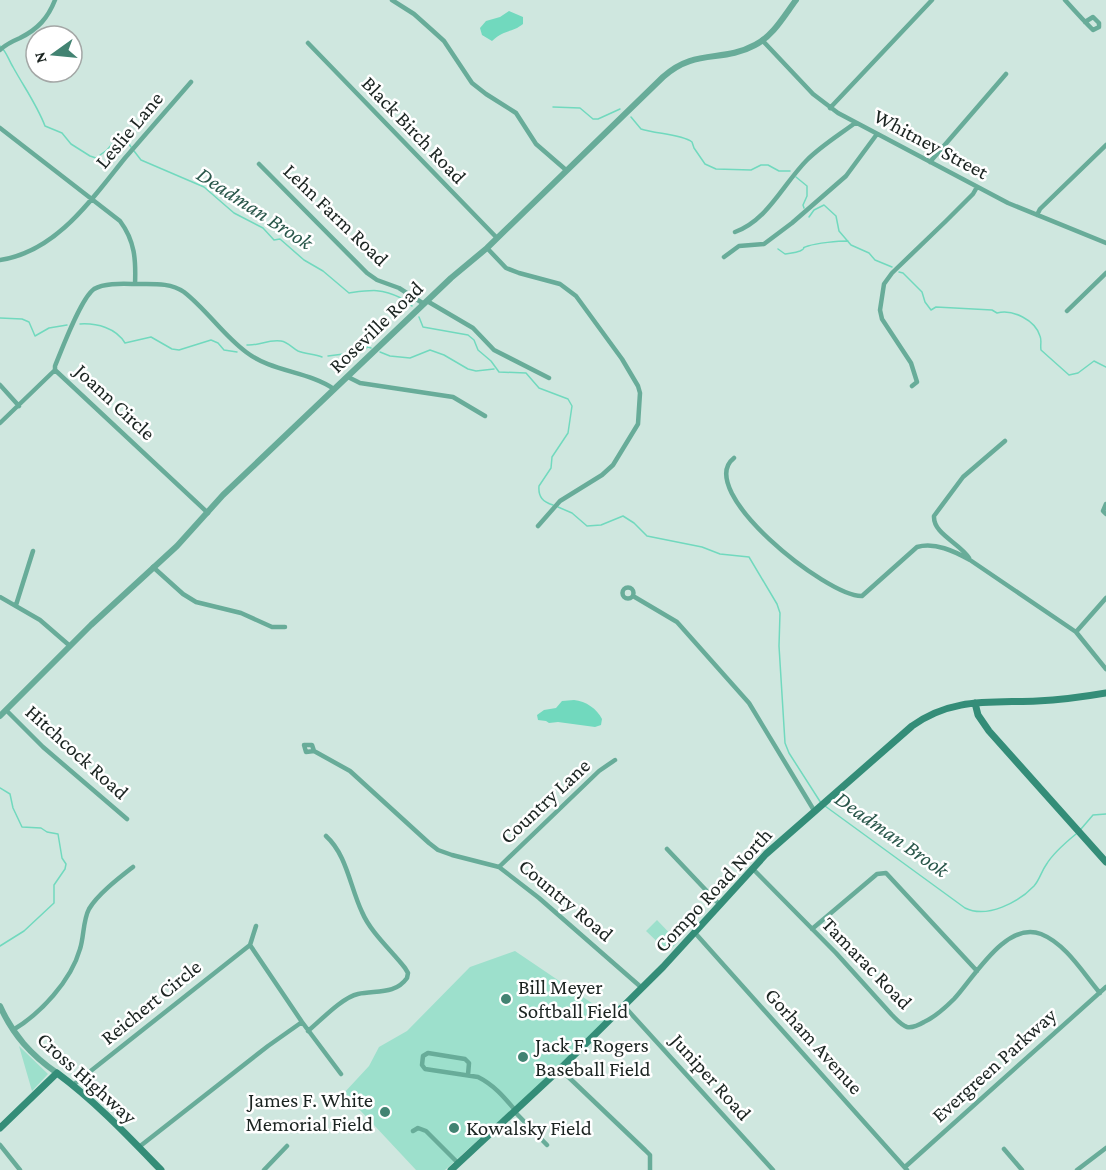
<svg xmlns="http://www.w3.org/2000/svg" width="1106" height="1170" viewBox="0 0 1106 1170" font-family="'Crimson Pro',serif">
  <rect width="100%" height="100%" fill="#cfe7df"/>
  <path fill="#9de0cc" d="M 657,920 L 678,942 L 668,952 L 646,931 Z
    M 515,951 L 611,1016 L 553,1072 L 445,1170 L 416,1170 L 344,1093 L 369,1066 L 379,1047 L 407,1031 L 470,967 Z
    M 19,1046 L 48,1074 L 32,1091 Z"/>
  <path fill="#71d9be" d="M 509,11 L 523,17 L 523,24 C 512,33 505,29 492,41 L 482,35 L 480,28 L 486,21 L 500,17 Z
    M 574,700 C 586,701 597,709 602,719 L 601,725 L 595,727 L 558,722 L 549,723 L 546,721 L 538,720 L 537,715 L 544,710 L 556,708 L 562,701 Z"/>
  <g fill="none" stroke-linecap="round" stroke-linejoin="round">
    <path stroke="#71d9be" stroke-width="1.5" d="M 0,46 C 7,52 8,59 13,67 C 24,87 37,105 45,126 L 62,133 L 71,144 L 90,156 L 96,158 L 107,150 L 118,137 L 127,141 L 131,147
      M 553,107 L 580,108 L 593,119 L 598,119 L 620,109
      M 631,117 L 641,129 C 656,134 681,134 692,142 L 694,148 L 705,164 L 716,169 L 751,170 L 761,165 L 768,165 L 779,171 L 790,171
      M 134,151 L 141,160 L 204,187 L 234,213 L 263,228 L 274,240 L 280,239 L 304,260 L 323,271 L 349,293 C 371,290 381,288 401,298 C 406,300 409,301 412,306
      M 796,177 L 807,186 L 807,196 L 803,205 L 804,208
      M 809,217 L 814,210 L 824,205 L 836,216 L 839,231 L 851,245 L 869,253 L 875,260 L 892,267
      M 778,249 L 785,254 C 789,253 795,253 800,251 C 808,247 799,249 808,246 C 817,243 838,241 848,241
      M 899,272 L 903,273 L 922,292 L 925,302 L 931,310 L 936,307 L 992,310 L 997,313 C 1013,309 1035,320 1040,336 C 1042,341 1040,344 1041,350 L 1069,375 L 1078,373 L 1094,361 L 1106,367
      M 419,317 L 423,327 L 468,335 L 474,340 L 478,350 L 491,361 L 499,372 L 526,373 L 539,388 L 568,399 L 572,406 L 568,433 L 552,457 L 551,468 L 539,486 C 538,497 543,502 553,505
      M 0,318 L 22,319 L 29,322 L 35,336 L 49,328 L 67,325
      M 80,324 C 97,323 116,328 125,343 L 151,337 L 172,349 L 179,350 L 211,340 L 218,343 L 224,350 L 237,352
      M 247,345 C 259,346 268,339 281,341 C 288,342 292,348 298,351 C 305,354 315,354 322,357
      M 380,352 L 390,356 L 410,358 L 430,350 L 444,355 L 468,369 L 476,371 L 494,369
      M 328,356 L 359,352 L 368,347 L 371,348
      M 558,507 L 572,513 L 587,526 L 601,525 L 623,516 L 634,523 L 647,536 L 702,547 L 720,554 L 749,557 L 777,604 L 780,613 L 779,646 L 785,743 L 789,753 L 821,803
      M 0,788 L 10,794 L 13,808 L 22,827 L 41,828 L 47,832 L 58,834 L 62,858 L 66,864 L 65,869 L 54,885 L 54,903 L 24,931 L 0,946
      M 825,806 L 965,908 C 987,919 1019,902 1034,886 C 1040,879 1041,872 1046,865 C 1053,853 1065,843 1076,834
      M 1081,829 L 1093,815 L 1106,814"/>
    <path stroke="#68ac99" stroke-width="4.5" d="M 392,0 L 414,14 L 433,31 L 444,41 L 472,83 L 486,94 L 516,113 L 536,144 L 566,170
      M 1065,0 C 1074,10 1083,20 1093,30 L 1099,27 L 1099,23 L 1093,17 L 1085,22
      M 762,40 L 813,94 L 838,113 L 1008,203 L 1106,243
      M 308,43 L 497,238
      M 0,50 C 6,44 13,41 20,38 C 38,29 48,18 55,0
      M 830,108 L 932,0
      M 0,128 L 120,221 C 135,241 136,260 135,284
      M 930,162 L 1006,74
      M 259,164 L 367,273 L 377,280 L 399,288 L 424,304
      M 1037,215 L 1040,209 L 1106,145
      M 735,232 C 768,220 783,184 807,160 C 821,146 839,135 855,123
      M 487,248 L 506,268 L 519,273 L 560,284 L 576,296 L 622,359 L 638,386 L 640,393 L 638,424 L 613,465 L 602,475 L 560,501 L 538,526
      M 724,257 L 739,246 L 764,244 L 792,223 L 846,176 L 877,134
      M 0,260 C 56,252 92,199 125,158 C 147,133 169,107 191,82
      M 427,301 L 473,328 L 494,350 L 549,378
      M 1067,311 L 1106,273
      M 348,377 L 360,383 L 453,397 L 485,416
      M 0,385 L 19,406
      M 912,386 L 917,382 L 911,363 L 882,319 L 880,310 L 884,284 L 892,273 L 946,221 L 973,194 L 977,187
      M 0,423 L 55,370
      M 734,458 C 693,490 827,597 862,596 L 917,547 C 935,542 954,551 970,560 L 1076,632 L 1106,669
      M 1106,504 L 1103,511 L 1106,514
      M 208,513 L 55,370 L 55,366 C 62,349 81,298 94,289 C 106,282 126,284 140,284 C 155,284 171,283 184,292 C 207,310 223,335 246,352 C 272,372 308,371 334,389
      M 969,558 C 960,543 933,534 934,516 L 963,477 L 1005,441
      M 153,567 L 183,594 L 196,602 L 241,613 L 272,627 L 285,627
      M622.5 593a5.5 5.5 0 1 1 11 0a5.5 5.5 0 1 1-11 0Z
      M 633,596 L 677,622 L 749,703 L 815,812
      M 0,597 L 40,620 L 70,646
      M 16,605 L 33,551
      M 1076,632 L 1106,598
      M 6,710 L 43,747 L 127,819
      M 314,751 L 312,745 L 304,745 L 306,752 L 314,751 L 350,771 L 429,843 L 438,850 L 452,855 L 499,867 L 539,898 L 642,988
      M 667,849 L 720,905
      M 499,867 L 599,771 L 615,760
      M 752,868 L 836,953 L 892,1015 C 897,1020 901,1025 907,1027 C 913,1028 919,1025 924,1022 C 935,1017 945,1008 954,999 C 973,979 1006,920 1041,934 C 1066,944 1083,973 1100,993
      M 812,929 L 877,874 L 886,873 L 977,971
      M 696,934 L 907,1170
      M 250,945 L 302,1022 L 341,1074
      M 624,1006 L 773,1170
      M 13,1030 C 40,1014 71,981 80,949 C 84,937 83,920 89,909 C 98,894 119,878 133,867
      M 308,1031 C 321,1020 343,997 358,994 C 376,990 395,995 407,978 L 408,973 L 405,968 C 391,950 371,933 362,912 C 350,887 347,855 326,836
      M 560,1069 L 645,1150 L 650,1155 L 650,1170
      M 468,1075 L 469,1063 L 465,1059 L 428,1053 L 423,1056 L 422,1065 L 425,1069 L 478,1077 C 494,1085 504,1097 515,1110
      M 73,1085 L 250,945 L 256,926
      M 514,1111 L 547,1145
      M 413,1131 L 418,1128 L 426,1131 L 458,1163
      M 0,1145 L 20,1170
      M 139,1147 L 268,1046 L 302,1022
      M 1004,1149 L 1022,1170
      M 905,1167 L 1106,987
      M 264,1170 L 287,1146
      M 1077,1170 L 1106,1148"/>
    <path stroke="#68ac99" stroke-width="6" d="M 0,716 L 91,625 L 177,546 L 223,495 L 451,278 L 487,248 L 663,77 C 695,48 722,63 755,45 C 773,36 784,16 796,0
      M 0,1006 C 13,1035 31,1055 57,1073"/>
    <path stroke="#348d78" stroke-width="7" d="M 975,703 L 978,715 L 989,731 L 1106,862
      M 0,1128 L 57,1073 C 95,1101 128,1136 161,1170
      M 451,1170 L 560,1069 L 663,967 L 766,854 L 912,726 C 952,697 991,703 1037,701 C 1060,700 1083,697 1106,693"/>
  </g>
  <g fill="#428372" stroke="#fff" stroke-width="2">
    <circle cx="506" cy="999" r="6"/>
    <circle cx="523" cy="1057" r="6"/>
    <circle cx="385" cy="1112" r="6"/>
    <circle cx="454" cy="1128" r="6"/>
  </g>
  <g text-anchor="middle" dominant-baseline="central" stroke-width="5" stroke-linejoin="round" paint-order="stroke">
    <g font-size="21" fill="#1b2421" stroke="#fff">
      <text transform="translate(129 130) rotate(-50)">Leslie Lane</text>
      <text transform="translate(414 130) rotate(46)">Black Birch Road</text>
      <text transform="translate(931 144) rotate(28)">Whitney Street</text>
      <text transform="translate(336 215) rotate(44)">Lehn Farm Road</text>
      <text transform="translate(376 327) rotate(-44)">Roseville Road</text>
      <text transform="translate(115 402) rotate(43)">Joann Circle</text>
      <text transform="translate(77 752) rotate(42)">Hitchcock Road</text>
      <text transform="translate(545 801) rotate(-43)">Country Lane</text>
      <text transform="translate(713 890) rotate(-47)">Compo Road North</text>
      <text transform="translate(566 900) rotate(40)">Country Road</text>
      <text transform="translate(867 963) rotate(46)">Tamarac Road</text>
      <text transform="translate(151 1002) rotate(-39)">Reichert Circle</text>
      <text transform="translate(814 1041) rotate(48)">Gorham Avenue</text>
      <text transform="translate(994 1065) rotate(-42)">Evergreen Parkway</text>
      <text transform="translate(711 1077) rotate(48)">Juniper Road</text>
      <text transform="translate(87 1078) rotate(42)">Cross Highway</text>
    </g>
    <g font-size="21" fill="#1b2421" stroke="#fff" text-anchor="start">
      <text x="518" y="987">Bill Meyer<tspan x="518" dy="24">Softball Field</tspan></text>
      <text x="535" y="1045">Jack F. Rogers<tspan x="535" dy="24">Baseball Field</tspan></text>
      <text x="373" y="1100" text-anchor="end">James F. White<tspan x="373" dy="24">Memorial Field</tspan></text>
      <text x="466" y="1128">Kowalsky Field</text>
    </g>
    <g font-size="22" font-style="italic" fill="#2a574b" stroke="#fff">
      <text transform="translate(255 208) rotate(33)">Deadman Brook</text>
      <text transform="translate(892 834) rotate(35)">Deadman Brook</text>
    </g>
  </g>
  <g transform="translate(54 54) rotate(255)"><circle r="28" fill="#ffffff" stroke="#a4a7a6" stroke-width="1.5"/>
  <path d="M0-4.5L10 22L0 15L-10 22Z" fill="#428372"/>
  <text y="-9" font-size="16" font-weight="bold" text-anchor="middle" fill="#1b2421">N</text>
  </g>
</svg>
